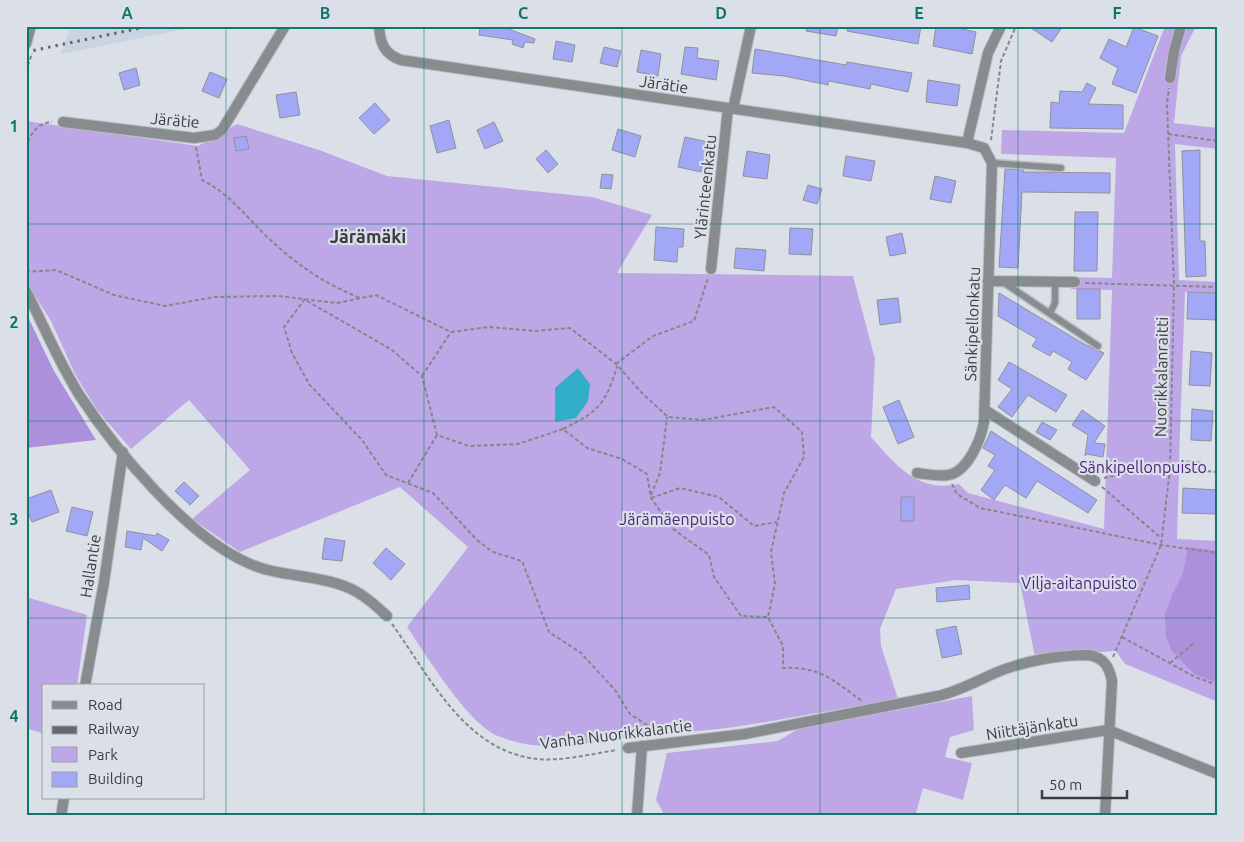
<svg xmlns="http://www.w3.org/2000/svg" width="1244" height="842" viewBox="0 0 1244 842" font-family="Ubuntu,sans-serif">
  <rect width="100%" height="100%" fill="#dbe0e8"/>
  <path fill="#cad4e1" d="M 89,26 L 200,26 L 61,54 L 69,31 Z"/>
  <path fill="#bea7e6" d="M 1165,26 L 1196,26 L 1181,56 L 1174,123 L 1218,128 L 1218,149 L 1175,144 L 1179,280 L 1218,282 L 1218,293 L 1185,292 L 1179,460 L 1201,461 L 1201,473 L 1179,473 L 1177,539 L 1218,541 L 1218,702 L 1125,664 L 1116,651 L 1035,657 L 1020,583 L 956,580 L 896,589 L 880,629 L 881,646 L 898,699 C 841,708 784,720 727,728 C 699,732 671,732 644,735 C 595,741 546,756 498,736 C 467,723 427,656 407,627 L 468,547 L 400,487 L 240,552 L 192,519 L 250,470 L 189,400 L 131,449 L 97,410 L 75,374 L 51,321 L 26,282 L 26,121 L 198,146 L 237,124 L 319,150 L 387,176 L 592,197 L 652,215 L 617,273 L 853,276 L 875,359 L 871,437 C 896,465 917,493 959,484 L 968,493 L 1104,529 L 1112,290 L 1071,289 L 1071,277 L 1112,278 L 1116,158 L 1001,154 L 1002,130 L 1124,133 Z
    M 26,597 L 87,615 L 77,686 L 44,686 L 44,734 L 26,728 Z
    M 972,696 L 974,730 L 950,737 L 945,757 L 972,763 L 963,800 L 923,788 L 915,816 L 665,816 L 656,800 L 667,753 L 778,741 L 816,718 L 878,711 L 887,712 Z"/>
  <path fill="#ad90db" d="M 26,313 L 54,371 L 96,440 L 26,448 Z
    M 1188,547 L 1218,551 L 1218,683 L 1194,674 L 1172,651 L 1166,637 L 1165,614 L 1172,595 L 1183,573 Z"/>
  <path fill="#32aec9" d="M 578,368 L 590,384 L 588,401 L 576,418 L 555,422 L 555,388 Z"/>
  <path fill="#a2a8f5" stroke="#909199" d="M 480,26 L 501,26 L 535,39 L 534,43 L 525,42 L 523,48 L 512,44 L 513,40 L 479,35 Z
    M 807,26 L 838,26 L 836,36 L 806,31 Z
    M 848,26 L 921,26 L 918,44 L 847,31 Z
    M 936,26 L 949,26 L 976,32 L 972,54 L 933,46 Z
    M 1028,26 L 1063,26 L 1052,42 Z
    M 1134,27 L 1158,36 L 1136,93 L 1112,84 L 1118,68 L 1100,58 L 1109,39 L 1126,47 Z
    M 556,41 L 575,45 L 572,62 L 553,59 Z
    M 604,47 L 621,51 L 617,67 L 600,63 Z
    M 685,47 L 698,48 L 697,58 L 719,61 L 716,80 L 681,74 Z
    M 755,49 L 846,65 L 847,62 L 912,73 L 908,92 L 871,84 L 870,89 L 829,81 L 828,85 L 784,76 L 752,73 Z
    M 641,50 L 661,54 L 658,76 L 637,72 Z
    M 136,68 L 140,85 L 124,90 L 119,73 Z
    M 210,72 L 227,79 L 219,98 L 202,91 Z
    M 928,80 L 960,85 L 957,106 L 926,102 Z
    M 1087,83 L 1096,88 L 1088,104 L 1123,105 L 1123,129 L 1050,128 L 1051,102 L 1059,103 L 1060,91 L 1082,92 Z
    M 296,92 L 300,115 L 280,118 L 276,95 Z
    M 375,103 L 390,120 L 374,134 L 359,118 Z
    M 449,120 L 456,148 L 437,153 L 430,126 Z
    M 494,122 L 503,141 L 485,149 L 477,130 Z
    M 618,129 L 641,136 L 635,157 L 612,150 Z
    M 246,136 L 249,149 L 236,151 L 234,138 Z
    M 685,137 L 708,142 L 701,172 L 678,167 Z
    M 546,150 L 558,164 L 548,173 L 536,159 Z
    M 1200,150 L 1200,241 L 1205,241 L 1206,276 L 1186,277 L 1182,151 Z
    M 747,151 L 770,155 L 767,179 L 743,176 Z
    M 846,156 L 875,161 L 871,181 L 843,176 Z
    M 1005,169 L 1024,170 L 1023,172 L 1110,173 L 1110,193 L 1022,192 L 1018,268 L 999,267 Z
    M 602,174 L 613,175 L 611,189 L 600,188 Z
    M 935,176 L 956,181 L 951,203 L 930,199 Z
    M 808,185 L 822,189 L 817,204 L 803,200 Z
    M 1075,212 L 1098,212 L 1097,271 L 1074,271 Z
    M 656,227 L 684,229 L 683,247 L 678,247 L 677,262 L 654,260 Z
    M 790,228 L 813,229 L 811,255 L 789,254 Z
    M 902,233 L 906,253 L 890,256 L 886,237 Z
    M 736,248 L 766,250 L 764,271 L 734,268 Z
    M 1077,289 L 1100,289 L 1100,319 L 1077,319 Z
    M 1188,292 L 1218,293 L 1218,320 L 1187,319 Z
    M 999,293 L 1084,344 L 1104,353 L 1086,380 L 1068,369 L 1072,362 L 1053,351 L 1050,356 L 1032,346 L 1037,339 L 998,316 Z
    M 898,298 L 901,322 L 880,325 L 877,300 Z
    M 1191,351 L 1212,353 L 1210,386 L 1189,385 Z
    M 1009,362 L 1067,395 L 1056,412 L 1028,395 L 1012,417 L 998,407 L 1012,389 L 998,380 Z
    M 899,400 L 914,437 L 898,444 L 883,407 Z
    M 1192,409 L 1213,411 L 1211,441 L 1191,440 Z
    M 1082,410 L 1105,426 L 1094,443 L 1105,444 L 1103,457 L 1086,454 L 1085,456 L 1088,435 L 1072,425 Z
    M 1042,422 L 1057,430 L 1050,440 L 1036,432 Z
    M 991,431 L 1097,500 L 1088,513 L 1037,481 L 1026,498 L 1005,485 L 994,500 L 981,490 L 995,470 L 988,466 L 995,455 L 983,448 Z
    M 184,482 L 199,496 L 190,505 L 175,491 Z
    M 1183,488 L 1218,490 L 1218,514 L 1182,513 Z
    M 51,490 L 59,512 L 32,522 L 26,507 L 26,499 Z
    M 901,497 L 914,497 L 914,521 L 901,521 Z
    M 72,507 L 93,512 L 87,536 L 66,531 Z
    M 127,531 L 156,536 L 157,533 L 169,540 L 162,551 L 143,538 L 141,550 L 125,547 Z
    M 325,538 L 345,541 L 342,561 L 322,559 Z
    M 386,548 L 405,564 L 391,580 L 373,563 Z
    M 969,585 L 970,599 L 937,602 L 936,588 Z
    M 956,626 L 962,654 L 942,658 L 936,630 Z"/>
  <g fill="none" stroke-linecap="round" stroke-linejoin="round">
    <defs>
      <path id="service" d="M 992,163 L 1061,168
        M 1003,282 L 1098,346
        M 1050,313 L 1055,303 L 1055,282"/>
      <path id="minor" d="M 379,26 C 380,43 384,54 401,60 L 967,143 L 984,148 L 992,163 L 984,422 C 981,439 968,472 948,475 C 938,477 927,474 917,473
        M 26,44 L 31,26
        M 1170,78 L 1174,51 L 1181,26
        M 733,109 L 751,26
        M 63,122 L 194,138 L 215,135 L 222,130 L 285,26
        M 967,143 L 988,53 L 1001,26
        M 711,269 L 728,108
        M 988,281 L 1075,282
        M 26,291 C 44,326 59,363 80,396 C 117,452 187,536 248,563 C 278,577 313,574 344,586 C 361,592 374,604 387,616
        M 985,410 L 1095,481
        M 85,686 L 104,582 L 123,452
        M 628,748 L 745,734 L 938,696 C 959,691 975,682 995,673 C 1023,661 1058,655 1089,655 C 1104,658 1109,666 1112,681 L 1105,816
        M 961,753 L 1108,730 L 1218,774
        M 61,816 L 64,798
        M 637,816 L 642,746"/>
    </defs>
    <use href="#service" stroke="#b8bcc3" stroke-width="9"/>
    <use href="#minor" stroke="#b8bcc3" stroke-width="12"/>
    <path stroke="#84878c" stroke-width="2" stroke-dasharray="4 2.5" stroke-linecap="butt" d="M 26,72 L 32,53
      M 1168,134 L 1218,141
      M 991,140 L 1001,61 L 1016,26
      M 196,147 L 202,180 C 227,192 245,215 265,235 C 296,264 321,282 360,298
      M 26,148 C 30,134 37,123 52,122
      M 26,272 L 56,270 L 114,295 L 165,306 L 214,297 L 278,296 L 337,303 L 376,295 L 451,332 L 489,327 L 535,331 L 570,328 L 616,364 L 642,393 L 668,417 L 703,420 L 774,407 L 802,432 L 804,457 L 784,493 L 771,552 L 775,584 L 768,617
      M 1085,283 L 1218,287
      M 305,299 L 284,327 L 292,353 L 309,384 L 362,440 L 386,475 L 433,493 L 477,540 L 493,552 L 522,561 L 549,632 L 581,653 L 615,690 L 630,714 L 660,733
      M 307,301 L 392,350 L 422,376 L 437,435 L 469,446 L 518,444 L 563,429 L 587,448 L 622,459 L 647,474 L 651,498 L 673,529 L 709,555 L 714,577 L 741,616 L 768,617 L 783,646 L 783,668 C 820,666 834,681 862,701
      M 616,364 L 653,336 L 694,321 L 708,278
      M 422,376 L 451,332
      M 563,429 C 598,412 606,404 617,366
      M 1104,478 C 1142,468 1179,469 1218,472
      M 408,483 L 437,435
      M 952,484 L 957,494 L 980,508 L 1161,545 L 1218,553
      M 1102,487 L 1161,538
      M 651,495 L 660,473 L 667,417
      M 651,498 L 680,488 L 719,497 L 754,526 L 777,522
      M 392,624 C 429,675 462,746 530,758 C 557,763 590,754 617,750
      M 1122,637 L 1195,677 L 1218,685
      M 1113,657 L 1161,545 L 1170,469 L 1174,285 L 1167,104 L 1169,88
      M 1170,663 L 1193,644"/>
    <use href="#service" stroke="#888c8e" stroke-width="6"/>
    <use href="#minor" stroke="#888c8e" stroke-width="10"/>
    <path stroke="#64676b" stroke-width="3" stroke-dasharray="2.5 5" stroke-linecap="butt" d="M 26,52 L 150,26"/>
  </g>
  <path fill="none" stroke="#0f766e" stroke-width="1" stroke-opacity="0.55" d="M 226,26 L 226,816M 424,26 L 424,816M 622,26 L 622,816M 820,26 L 820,816M 1018,26 L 1018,816M 26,224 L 1218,224M 26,421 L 1218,421M 26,618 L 1218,618"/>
  <g text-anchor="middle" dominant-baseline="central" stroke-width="4.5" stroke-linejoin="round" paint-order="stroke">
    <g font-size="16" fill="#3b3d40" stroke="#dbe0e8">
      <text transform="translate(664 84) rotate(8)">Järätie</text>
      <text transform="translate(175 120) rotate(5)">Järätie</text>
      <text transform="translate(705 187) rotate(-84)">Ylärinteenkatu</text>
      <text transform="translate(972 324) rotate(-88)">Sänkipellonkatu</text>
      <text transform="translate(1161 377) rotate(-89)">Nuorikkalanraitti</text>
      <text transform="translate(90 566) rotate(-81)">Hallantie</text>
      <text transform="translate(1032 727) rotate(-9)">Niittäjänkatu</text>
      <text transform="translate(616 734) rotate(-7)">Vanha Nuorikkalantie</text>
    </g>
    <g font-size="16" fill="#4e267d" stroke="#dbe0e8">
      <text x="1143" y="467">Sänkipellonpuisto</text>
      <text x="677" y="519">Järämäenpuisto</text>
      <text x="1079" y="583">Vilja-aitanpuisto</text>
    </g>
    <g font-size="18" font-weight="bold" fill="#3b3d40" stroke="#dbe0e8">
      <text x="368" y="236">Järämäki</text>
    </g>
  </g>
  <rect width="1244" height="842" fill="none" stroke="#dbe0e8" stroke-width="55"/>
  <rect x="42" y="684" width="162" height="115" fill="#dbe0e8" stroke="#9b9fa5"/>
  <rect x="52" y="701" width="25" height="8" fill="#888c8e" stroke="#9b9fa5"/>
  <text x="88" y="710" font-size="15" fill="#3b3d40">Road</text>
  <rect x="52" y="726" width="25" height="8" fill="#64676b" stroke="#9b9fa5"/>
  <text x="88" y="734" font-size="15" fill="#3b3d40">Railway</text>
  <rect x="52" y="747" width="25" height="15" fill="#bea7e6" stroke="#9b9fa5"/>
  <text x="88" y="760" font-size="15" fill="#3b3d40">Park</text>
  <rect x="52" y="772" width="25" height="15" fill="#a2a8f5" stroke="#9b9fa5"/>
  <text x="88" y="784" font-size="15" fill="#3b3d40">Building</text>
  <path d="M1042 790v8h85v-8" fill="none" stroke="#3b3d40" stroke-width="2.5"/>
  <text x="1049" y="790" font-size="15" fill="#3b3d40" stroke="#dbe0e8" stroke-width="4" paint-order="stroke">50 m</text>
  <rect x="28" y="28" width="1188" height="786" fill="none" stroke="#0f766e" stroke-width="2"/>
  <g font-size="16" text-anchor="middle" font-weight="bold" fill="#0f766e">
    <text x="127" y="19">A</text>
    <text x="325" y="19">B</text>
    <text x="523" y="19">C</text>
    <text x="721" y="19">D</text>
    <text x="919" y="19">E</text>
    <text x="1117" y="19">F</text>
    <text x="14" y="132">1</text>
    <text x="14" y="328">2</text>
    <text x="14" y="525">3</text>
    <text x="14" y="722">4</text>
  </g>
</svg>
